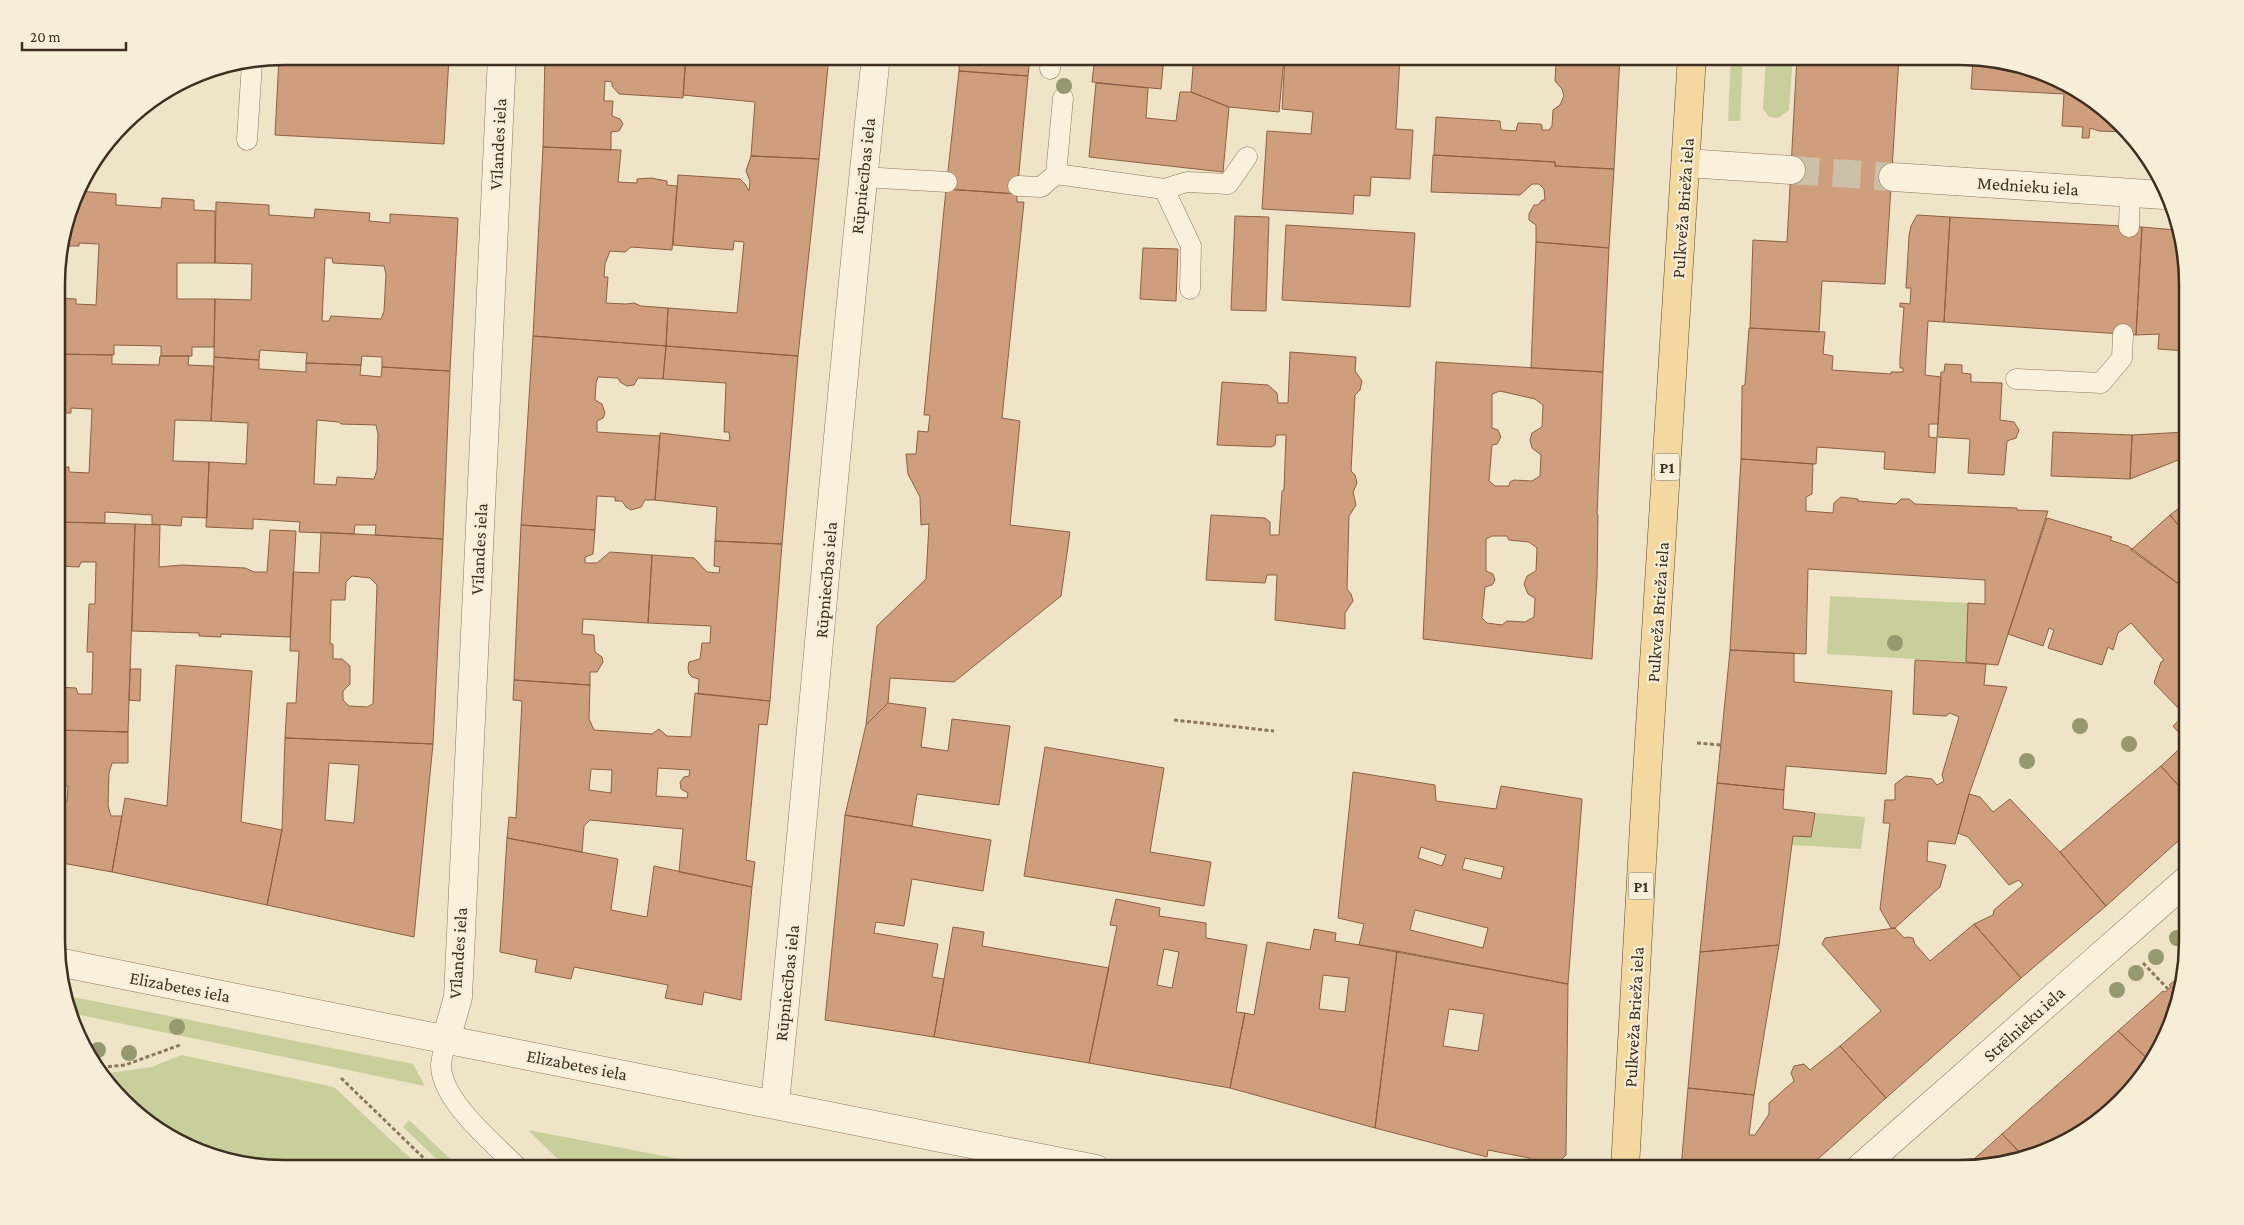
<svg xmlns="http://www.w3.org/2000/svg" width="2244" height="1225" viewBox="0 0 2244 1225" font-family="'Crimson Pro',serif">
  <rect width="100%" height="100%" fill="#f0e4c8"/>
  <path fill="#c9cf9b" d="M 1731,56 L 1743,56 L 1740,121 L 1728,121 Z
    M 1766,56 L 1793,56 L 1789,110 L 1778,118 L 1769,117 L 1763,109 Z
    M 1830,596 L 1968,603 L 1966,662 L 1827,654 Z
    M 1815,813 L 1865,817 L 1861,849 L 1792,845 L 1793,836 L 1811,836 Z
    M 68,996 L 413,1064 L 425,1086 L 75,1014 Z
    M 181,1055 L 334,1087 L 422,1169 L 373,1169 L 364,1166 L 363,1169 L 284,1169 L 183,1145 L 134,1112 L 101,1074 L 152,1067 Z
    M 409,1120 L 461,1169 L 447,1169 L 403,1127 Z
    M 528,1130 L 732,1169 L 568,1169 Z"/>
  <path fill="#cf9f7d" stroke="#8d5f41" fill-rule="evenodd" d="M 284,56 L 449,57 L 444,144 L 275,135 L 279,57 Z
    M 545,56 L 686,56 L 683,98 L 619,94 L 612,86 L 612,82 L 605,81 L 604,101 L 613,101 L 612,116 L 620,119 L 623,124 L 619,131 L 611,132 L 611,150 L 543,147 Z
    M 686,56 L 829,56 L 819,159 L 751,156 L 755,102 L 683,95 Z
    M 960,56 L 1030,56 L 1028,76 L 959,71 Z
    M 1095,56 L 1164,56 L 1161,89 L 1092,82 Z
    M 1194,56 L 1253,56 L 1284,59 L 1279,112 L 1229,107 L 1191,92 Z
    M 1285,56 L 1400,56 L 1396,129 L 1413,130 L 1410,179 L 1371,177 L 1370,196 L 1354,195 L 1353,214 L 1262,209 L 1267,131 L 1311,134 L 1313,112 L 1282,109 Z
    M 1520,56 L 1549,56 L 1545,58 L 1542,63 L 1522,60 Z
    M 1551,56 L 1620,56 L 1614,169 L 1555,166 L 1555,162 L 1434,155 L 1436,117 L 1500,121 L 1501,130 L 1516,131 L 1518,123 L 1540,124 L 1542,125 L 1542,130 L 1549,130 L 1552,126 L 1553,110 L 1560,105 L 1564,96 L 1562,89 L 1555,81 L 1556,64 Z
    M 1797,56 L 1899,56 L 1885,284 L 1822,281 L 1819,332 L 1750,328 L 1753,240 L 1787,242 Z
    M 1973,59 L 2061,80 L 2110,113 L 2126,132 L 2099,131 L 2090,128 L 2089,138 L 2082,138 L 2083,127 L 2062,126 L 2064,94 L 1971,89 Z
    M 959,71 L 1028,76 L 1017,194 L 946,189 Z
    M 1096,83 L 1148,88 L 1146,118 L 1176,121 L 1180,92 L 1191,92 L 1229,107 L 1223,172 L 1089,157 Z
    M 543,147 L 621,150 L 618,182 L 637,183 L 637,179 L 651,178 L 667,181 L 667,185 L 677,186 L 672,250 L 631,247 L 625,252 L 610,251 L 605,264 L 604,277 L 608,277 L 606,303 L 626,304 L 634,303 L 641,306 L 668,308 L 666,346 L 533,336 Z
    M 1433,155 L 1555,162 L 1555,166 L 1614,169 L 1609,248 L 1536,242 L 1536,225 L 1529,220 L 1529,214 L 1534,205 L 1538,205 L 1542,200 L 1545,200 L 1544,189 L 1539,184 L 1532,184 L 1520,195 L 1431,192 Z
    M 751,156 L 819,159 L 798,356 L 666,346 L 668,308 L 737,313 L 744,242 L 734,241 L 733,250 L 673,245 L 678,175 L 740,179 L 745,184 L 749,191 L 750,181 L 746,171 Z
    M 946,189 L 1017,194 L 1017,202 L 1024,202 L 1002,418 L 1020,421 L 1010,525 L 1070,532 L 1061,596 L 954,682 L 890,678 L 888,703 L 866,725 L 877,626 L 926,579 L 929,524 L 921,525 L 920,497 L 908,474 L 906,454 L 916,454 L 918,431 L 928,432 L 930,415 L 924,415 Z
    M 78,191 L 116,194 L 116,205 L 161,208 L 162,198 L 194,200 L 194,210 L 215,211 L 215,263 L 177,263 L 177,299 L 215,299 L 214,347 L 192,347 L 192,356 L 161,356 L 161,346 L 114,345 L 114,355 L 57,354 L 57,298 L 76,299 L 76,304 L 96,305 L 99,244 L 79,243 L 79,246 L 63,246 Z
    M 216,202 L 269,205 L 269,215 L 314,218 L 315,209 L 370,213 L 369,221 L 390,223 L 390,214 L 458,218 L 450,371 L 382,367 L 382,357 L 362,356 L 361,365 L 306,363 L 307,353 L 260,350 L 259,360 L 214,357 L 215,299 L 251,300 L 252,264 L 215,263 ZM 325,258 L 332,258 L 333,263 L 384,266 L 386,274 L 384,311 L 381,319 L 331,316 L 329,321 L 322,321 Z
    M 1917,215 L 1950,217 L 1944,322 L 1928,321 L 1925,375 L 1941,377 L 1938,424 L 1929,424 L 1929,437 L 1937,438 L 1935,473 L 1884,469 L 1885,452 L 1817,447 L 1816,464 L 1741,459 L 1742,396 L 1742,386 L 1745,385 L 1749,328 L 1825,332 L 1823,354 L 1833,356 L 1832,370 L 1891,374 L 1891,372 L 1903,372 L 1903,368 L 1900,368 L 1900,358 L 1904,307 L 1900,307 L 1900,303 L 1910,304 L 1911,288 L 1906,288 L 1909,236 L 1911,226 Z
    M 1235,216 L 1269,217 L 1266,311 L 1231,310 Z
    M 1950,217 L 2142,227 L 2136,335 L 1944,322 Z
    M 1286,225 L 1415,233 L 1410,307 L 1282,300 Z
    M 2142,227 L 2176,230 L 2186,255 L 2186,351 L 2158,349 L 2159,334 L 2136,335 Z
    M 1536,242 L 1609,248 L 1603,372 L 1531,368 Z
    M 1143,248 L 1178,249 L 1176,301 L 1140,299 Z
    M 533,336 L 666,346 L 663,379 L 638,378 L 634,385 L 627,386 L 620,382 L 618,378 L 598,377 L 596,383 L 595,400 L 602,404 L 605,413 L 603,418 L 597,421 L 597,432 L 660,436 L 655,500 L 645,500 L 641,507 L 631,510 L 626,507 L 622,501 L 615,501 L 615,497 L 597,496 L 595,530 L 521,525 Z
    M 666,346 L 798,356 L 782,544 L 715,541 L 717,507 L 655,500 L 660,433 L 730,441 L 729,432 L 724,432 L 726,383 L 663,379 Z
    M 1290,352 L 1356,357 L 1355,371 L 1362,381 L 1360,390 L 1355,395 L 1351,471 L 1355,475 L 1357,483 L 1353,492 L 1356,505 L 1349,516 L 1347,589 L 1351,594 L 1353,601 L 1345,613 L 1345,629 L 1275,620 L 1277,575 L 1267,575 L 1265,583 L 1206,580 L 1211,515 L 1265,518 L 1270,522 L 1270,535 L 1279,535 L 1282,491 L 1284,490 L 1286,435 L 1276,435 L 1275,445 L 1271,447 L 1217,445 L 1222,382 L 1268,385 L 1277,393 L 1278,403 L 1288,403 Z
    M 57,354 L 112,355 L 112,364 L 159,365 L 160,356 L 189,356 L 188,365 L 214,366 L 211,421 L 175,420 L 173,461 L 209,462 L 207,518 L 182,517 L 181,526 L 152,524 L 152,515 L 105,512 L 105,523 L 57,522 L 57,467 L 69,467 L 69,472 L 89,473 L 92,409 L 71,408 L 71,413 L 57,413 Z
    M 214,357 L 259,360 L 259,369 L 306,372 L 306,363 L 361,365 L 360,375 L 381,377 L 382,367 L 450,371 L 443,539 L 375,535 L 376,525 L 355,525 L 354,534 L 299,532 L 300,522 L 253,519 L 253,529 L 206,527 L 209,462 L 246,464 L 248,423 L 211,421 ZM 317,420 L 339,422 L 341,424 L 376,425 L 378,434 L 377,470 L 374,479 L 337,477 L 336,485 L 314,484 Z
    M 1436,362 L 1603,372 L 1597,515 L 1598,515 L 1597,578 L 1592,659 L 1423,639 ZM 1500,391 L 1535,399 L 1543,405 L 1542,427 L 1532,433 L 1530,440 L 1532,448 L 1541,455 L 1540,476 L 1532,481 L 1514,480 L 1510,482 L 1509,486 L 1495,486 L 1489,481 L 1492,445 L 1497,444 L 1501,437 L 1498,430 L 1492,428 L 1492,394 ZM 1492,536 L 1507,536 L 1509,540 L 1529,542 L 1537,548 L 1536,571 L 1527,576 L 1524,584 L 1528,594 L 1535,598 L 1534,617 L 1525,622 L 1507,621 L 1502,625 L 1487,623 L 1482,618 L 1485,587 L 1492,585 L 1495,580 L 1493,574 L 1486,571 L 1486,539 Z
    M 1945,364 L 1962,365 L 1962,373 L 1971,374 L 1971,382 L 2002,383 L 2000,420 L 2014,422 L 2019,430 L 2016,438 L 2007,441 L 2004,475 L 1968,473 L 1970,439 L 1937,437 L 1941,372 L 1944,372 Z
    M 2053,432 L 2132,435 L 2130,479 L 2051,476 Z
    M 2186,432 L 2186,457 L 2130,479 L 2132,435 Z
    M 1741,459 L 1813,464 L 1812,494 L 1806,497 L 1806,511 L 1833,513 L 1834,503 L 1841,497 L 1858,499 L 1858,501 L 1896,504 L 1901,499 L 1909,499 L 1915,504 L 2017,508 L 2017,510 L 2048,511 L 1998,665 L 1966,662 L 1968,603 L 1985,604 L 1985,580 L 1808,569 L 1806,654 L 1730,650 Z
    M 2187,502 L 2187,536 L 2170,515 Z
    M 2170,515 L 2187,536 L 2187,590 L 2131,550 Z
    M 2047,518 L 2112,537 L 2110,540 L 2128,546 L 2187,590 L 2187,702 L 2179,709 L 2154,683 L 2161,662 L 2164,660 L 2131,623 L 2118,633 L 2113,650 L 2108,647 L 2102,665 L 2048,648 L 2054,630 L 2049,628 L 2043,646 L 2008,634 Z
    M 57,522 L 135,524 L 128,732 L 58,730 L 58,687 L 76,688 L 78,694 L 92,694 L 93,652 L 87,652 L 89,604 L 95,604 L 96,562 L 81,562 L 79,567 L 57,566 Z
    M 135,524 L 160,525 L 159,567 L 182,565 L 245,568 L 254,572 L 267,572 L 270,530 L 296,531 L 290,637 L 221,634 L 221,637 L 199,636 L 199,633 L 132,631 Z
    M 521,525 L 595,530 L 593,554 L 585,557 L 585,563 L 597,563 L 610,552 L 652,555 L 648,623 L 583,619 L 582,634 L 594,635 L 595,652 L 602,657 L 603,662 L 597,672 L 590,672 L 590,685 L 514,680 Z
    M 321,532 L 443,539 L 433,744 L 285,738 L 287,703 L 296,703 L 299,651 L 290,651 L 293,572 L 319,573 ZM 352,576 L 370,578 L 377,585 L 373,704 L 367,707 L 349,706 L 343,700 L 343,691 L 350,684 L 350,666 L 342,659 L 333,659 L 333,644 L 330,644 L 331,600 L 345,600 L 346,582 Z
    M 715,541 L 782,544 L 770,701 L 698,694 L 699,679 L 692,677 L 689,674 L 688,668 L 689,662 L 700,659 L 702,643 L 710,643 L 711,626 L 648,623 L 652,555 L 694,558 L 707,572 L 719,573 L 720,567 L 714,566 Z
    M 1730,650 L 1794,653 L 1794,682 L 1892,691 L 1886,774 L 1786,766 L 1784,790 L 1717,783 Z
    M 1915,660 L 1986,664 L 1984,685 L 2007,687 L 1969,794 L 1955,844 L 1928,841 L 1927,861 L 1946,865 L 1940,887 L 1895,928 L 1891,928 L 1880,909 L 1890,823 L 1883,823 L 1885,800 L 1895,800 L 1895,784 L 1906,776 L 1932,779 L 1937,785 L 1944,781 L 1942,775 L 1959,717 L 1950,713 L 1946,716 L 1913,714 Z
    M 176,665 L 252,671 L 241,822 L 282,830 L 267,905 L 112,872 L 125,798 L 167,806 Z
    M 130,669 L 141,669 L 140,701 L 129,700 Z
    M 514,680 L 590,685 L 589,719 L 594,730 L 652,734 L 659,729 L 667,736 L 691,737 L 695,693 L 770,701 L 767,725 L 759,724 L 746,860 L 755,862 L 752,887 L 679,872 L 683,829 L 590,820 L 584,826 L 582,852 L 507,838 L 509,817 L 516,818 L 522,701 L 513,700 ZM 658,768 L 690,770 L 689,776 L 684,777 L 680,782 L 681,789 L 688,793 L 687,798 L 656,796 ZM 591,769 L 612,770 L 611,793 L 589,790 Z
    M 888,703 L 926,708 L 921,747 L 948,751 L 952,719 L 1010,726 L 999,805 L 917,794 L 912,826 L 845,815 L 866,725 Z
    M 2187,713 L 2187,795 L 2161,766 L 2187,742 L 2173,726 Z
    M 58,730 L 128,732 L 128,763 L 112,763 L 109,773 L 108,806 L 111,816 L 122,816 L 112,872 L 62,863 L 58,877 L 58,800 L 67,802 L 68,786 L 58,786 Z
    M 285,738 L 433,744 L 414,937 L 267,905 L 282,830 ZM 329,763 L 359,765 L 354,823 L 325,820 Z
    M 1045,747 L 1164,768 L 1150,852 L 1211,862 L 1204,906 L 1024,876 Z
    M 2161,766 L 2187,795 L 2187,833 L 2106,906 L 2060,852 Z
    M 1353,772 L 1435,785 L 1436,801 L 1496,809 L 1501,786 L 1582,799 L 1568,984 L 1359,945 L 1364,924 L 1338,918 ZM 1421,847 L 1446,855 L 1442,866 L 1418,858 ZM 1465,858 L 1504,867 L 1501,879 L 1462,869 ZM 1415,910 L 1488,928 L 1483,948 L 1410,930 Z
    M 1717,783 L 1784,790 L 1783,809 L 1815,813 L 1811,837 L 1793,836 L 1779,945 L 1700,952 Z
    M 1969,794 L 1980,797 L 1993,812 L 2010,799 L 2060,852 L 2106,906 L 2021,978 L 1974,924 L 1993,915 L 1994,910 L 2023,885 L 2019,880 L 2009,885 L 1968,837 L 1958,833 Z
    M 845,815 L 991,840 L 983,891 L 912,879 L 904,926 L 876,922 L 874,933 L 938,944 L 932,977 L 944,979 L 934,1037 L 825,1020 Z
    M 507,838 L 618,859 L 611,910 L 647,917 L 654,866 L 752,887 L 741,1000 L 704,992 L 702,1005 L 665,998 L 668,985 L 574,967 L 571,979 L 535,972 L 537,960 L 500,952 Z
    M 1116,899 L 1160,908 L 1159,916 L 1206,923 L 1206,938 L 1247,945 L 1236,1012 L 1245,1013 L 1230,1088 L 1089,1063 L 1117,926 L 1110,925 ZM 1164,949 L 1179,952 L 1172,988 L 1157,985 Z
    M 1974,924 L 2021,978 L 1886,1098 L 1840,1046 L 1881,1011 L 1822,944 L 1825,938 L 1895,928 L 1904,938 L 1907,937 L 1913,938 L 1915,944 L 1930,961 Z
    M 953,927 L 984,932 L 982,946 L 1109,968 L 1089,1063 L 934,1037 Z
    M 1314,929 L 1336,933 L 1335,941 L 1397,951 L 1375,1128 L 1230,1088 L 1245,1013 L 1254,1015 L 1267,942 L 1310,950 ZM 1323,975 L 1349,978 L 1345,1012 L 1319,1009 Z
    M 1779,945 L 1754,1095 L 1688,1088 L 1700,952 Z
    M 1397,951 L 1568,984 L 1566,1155 L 1553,1167 L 1532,1163 L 1529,1158 L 1488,1150 L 1487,1157 L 1375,1128 ZM 1449,1009 L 1484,1014 L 1478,1051 L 1443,1046 Z
    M 2180,976 L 2164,1042 L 2151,1062 L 2118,1031 L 2163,991 L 2165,992 L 2171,987 L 2169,985 Z
    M 2118,1031 L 2151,1062 L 2131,1091 L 2086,1131 L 2033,1157 L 2025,1158 L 2002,1134 Z
    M 1840,1046 L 1886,1098 L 1808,1168 L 1681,1168 L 1688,1088 L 1754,1095 L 1749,1135 L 1755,1135 L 1769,1114 L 1769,1103 L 1794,1081 L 1791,1073 L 1794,1066 L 1804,1064 L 1810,1070 Z
    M 2002,1134 L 2025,1158 L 1975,1168 L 1964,1168 Z"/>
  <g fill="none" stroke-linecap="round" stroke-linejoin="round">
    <path stroke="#ccc0a6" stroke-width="28" stroke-dasharray="28 14" stroke-linecap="butt" d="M 1791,170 L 1893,177"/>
    <defs>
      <path id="lane" d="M 1050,69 L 1051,56
        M 247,140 L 252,63
        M 1056,174 L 1164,189 L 1191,246 L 1190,289
        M 863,177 L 947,182
        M 1018,186 L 1041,187 L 1056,174 L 1063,98
        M 1164,189 L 1187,182 L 1228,184 L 1247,157
        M 2129,227 L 2130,192
        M 2016,379 L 2101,383 L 2122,358 L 2123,334
        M 446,1040 C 445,1048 441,1058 441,1066 C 442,1102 495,1144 519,1169"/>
      <path id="street" d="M 1686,163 L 1791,170
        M 1893,177 L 2163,195
        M 58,962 C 404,1032 751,1098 1096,1169
        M 446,1040 L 458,997 L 502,56
        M 775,1103 C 811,754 838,405 876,56
        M 1860,1168 L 2188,879"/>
      <path id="primary" d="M 1625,1168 L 1646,790 L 1692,56"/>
    </defs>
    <use href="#lane" stroke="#8d765c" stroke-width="21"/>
    <use href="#street" stroke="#8d765c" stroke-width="29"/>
    <use href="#primary" stroke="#5b4430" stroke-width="29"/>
    <path stroke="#8d765c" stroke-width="3" stroke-dasharray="4 2.5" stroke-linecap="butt" d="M 1174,720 L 1274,731
      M 1697,743 L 1721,745
      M 2143,963 L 2168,989
      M 95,1068 L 125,1065 L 180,1045
      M 341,1078 L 435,1169"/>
    <use href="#lane" stroke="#faf1dc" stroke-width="20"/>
    <use href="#street" stroke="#faf1dc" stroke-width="28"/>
    <use href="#primary" stroke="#f3d9a0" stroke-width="28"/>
  </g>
  <g fill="#96986f">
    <circle cx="1064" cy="86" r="8"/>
    <circle cx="1895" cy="643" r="8"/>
    <circle cx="2080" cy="726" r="8"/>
    <circle cx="2129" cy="744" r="8"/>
    <circle cx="2027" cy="761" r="8"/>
    <circle cx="2177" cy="938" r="8"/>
    <circle cx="2156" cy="957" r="8"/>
    <circle cx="2136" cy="973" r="8"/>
    <circle cx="2117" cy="990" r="8"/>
    <circle cx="177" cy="1027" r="8"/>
    <circle cx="98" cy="1050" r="8"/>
    <circle cx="129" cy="1053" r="8"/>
  </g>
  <g text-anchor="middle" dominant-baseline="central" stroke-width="4.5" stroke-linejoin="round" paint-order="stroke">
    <g fill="#f7eed8" stroke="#756857" stroke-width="1">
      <rect x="1654.5" y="453.5" width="25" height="27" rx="4"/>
      <rect x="1628.5" y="872.5" width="25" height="27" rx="4"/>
    </g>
    <g font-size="16" font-weight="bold" fill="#3d2e20">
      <text x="1667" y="467">P1</text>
      <text x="1641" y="886">P1</text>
    </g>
    <g font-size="18" fill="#3d2e20" stroke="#f7eed8">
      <text transform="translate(498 144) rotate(-87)">Vīlandes iela</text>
      <text transform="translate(863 176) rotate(-84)">Rūpniecības iela</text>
      <text transform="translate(2028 186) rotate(4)">Mednieku iela</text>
      <text transform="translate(1683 208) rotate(-86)">Pulkveža Brieža iela</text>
      <text transform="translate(479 549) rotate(-87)">Vīlandes iela</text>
      <text transform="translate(826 580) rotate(-85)">Rūpniecības iela</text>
      <text transform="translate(1658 612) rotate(-86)">Pulkveža Brieža iela</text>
      <text transform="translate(458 953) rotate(-86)">Vīlandes iela</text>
      <text transform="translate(787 983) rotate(-84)">Rūpniecības iela</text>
      <text transform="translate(180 987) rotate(11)">Elizabetes iela</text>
      <text transform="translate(1634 1017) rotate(-87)">Pulkveža Brieža iela</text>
      <text transform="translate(2024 1024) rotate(-42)">Strēlnieku iela</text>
      <text transform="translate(577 1065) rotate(11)">Elizabetes iela</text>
    </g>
  </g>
  <path d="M0 0H2244V1225H0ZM284 65H1960A219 219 0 0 1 2179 284V941A219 219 0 0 1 1960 1160H284A219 219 0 0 1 65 941V284A219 219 0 0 1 284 65Z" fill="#f7eed8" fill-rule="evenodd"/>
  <path fill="none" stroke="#3d2e20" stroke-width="2.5" d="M284 65H1960A219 219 0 0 1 2179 284V941A219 219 0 0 1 1960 1160H284A219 219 0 0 1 65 941V284A219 219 0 0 1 284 65Z"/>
  <path d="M22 42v8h104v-8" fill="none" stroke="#3d2e20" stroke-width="2.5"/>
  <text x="30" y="42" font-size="15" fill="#3d2e20" stroke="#f7eed8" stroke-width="4" paint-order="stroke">20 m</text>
</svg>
